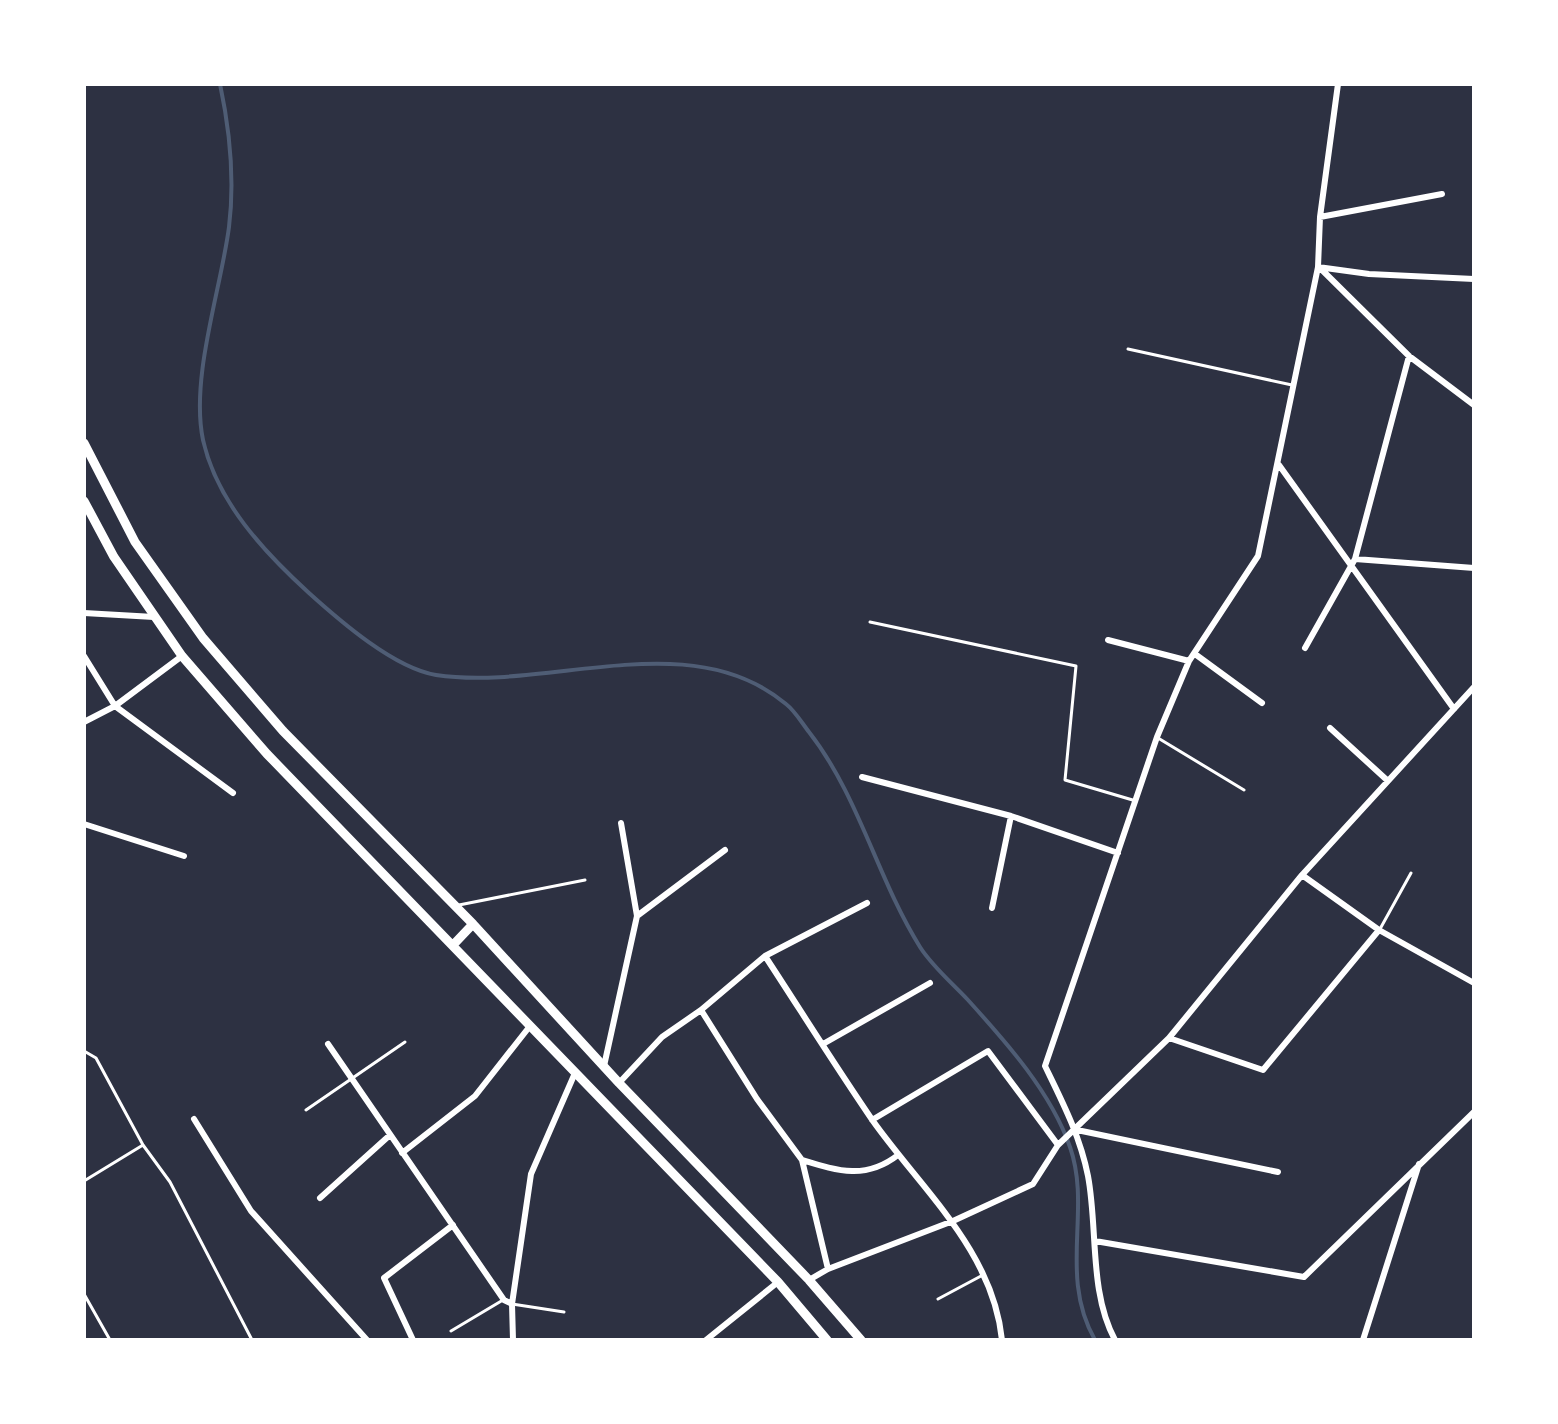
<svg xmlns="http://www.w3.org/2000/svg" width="1558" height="1424" viewBox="0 0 1558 1424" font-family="'Alegreya Sans',sans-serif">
  <rect width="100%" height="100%" fill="#2d3142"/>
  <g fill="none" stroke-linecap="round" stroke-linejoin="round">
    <path stroke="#4f5d75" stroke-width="4" d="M 220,84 C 230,131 235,178 229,227 C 221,289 190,378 203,440 C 217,502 264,552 309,593 C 340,621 394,668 436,675 C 548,692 689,623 786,704 C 795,711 802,723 809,732 C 859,796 877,878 920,947 C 932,966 952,983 968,1000 C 1006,1042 1051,1092 1070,1147 C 1092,1210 1058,1275 1095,1340"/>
    <path stroke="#fff" stroke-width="3" d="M 1128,349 L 1292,385
      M 870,622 L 1076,666 L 1065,780 L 1136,801
      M 1158,738 L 1244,790
      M 459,905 L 585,880
      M 1380,929 L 1411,873
      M 84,1051 L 96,1058 L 143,1145 L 170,1182 L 252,1340
      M 306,1110 L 405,1042
      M 84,1181 L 143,1145
      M 84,1294 L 110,1340
      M 938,1299 L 981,1276
      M 512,1304 L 564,1312
      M 451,1331 L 503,1300"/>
    <path stroke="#fff" stroke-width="6" d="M 1320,217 L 1442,194
      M 1318,267 L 1369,274 L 1474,279
      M 1319,267 L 1409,356 L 1474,405
      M 1279,465 L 1454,709
      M 1355,559 L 1474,568
      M 84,613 L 154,617
      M 1108,640 L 1189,661
      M 1305,648 L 1355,559 L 1409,356
      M 1195,654 L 1262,703
      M 84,656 L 115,706 L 233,793
      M 84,722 L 115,706 L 182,656
      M 1330,728 L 1388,781
      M 862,777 L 1011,816 L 1118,853
      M 84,824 L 184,856
      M 1302,875 L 1379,930 L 1474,983
      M 992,908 L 1011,816
      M 637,916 L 725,850
      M 765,956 C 801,1011 836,1067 873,1121 C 922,1190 993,1251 1002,1340
      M 701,1010 L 757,1099 L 802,1160 L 828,1269
      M 1169,1038 L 1263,1070 L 1379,930
      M 328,1044 L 504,1300 L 512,1304
      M 823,1044 L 930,983
      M 604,1066 L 637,916 L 621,823
      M 619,1083 L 662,1037 L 701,1010 L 765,956 L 867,903
      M 194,1119 L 251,1211 L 367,1340
      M 872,1120 L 988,1051 L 1058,1145
      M 1077,1130 L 1278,1172
      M 402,1153 L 475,1096 L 530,1026
      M 802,1160 C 838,1171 866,1180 898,1155
      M 320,1198 L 390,1135
      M 1095,1241 L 1304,1277 L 1474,1112
      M 809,1280 L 828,1269 L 953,1221 L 1033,1184 L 1058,1145 L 1169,1038 L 1302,875 L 1474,687
      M 413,1340 L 384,1278 L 453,1225
      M 513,1340 L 512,1304 L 531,1174 L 575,1073
      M 706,1340 L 778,1282
      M 1115,1340 C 1089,1292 1098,1229 1088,1176 C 1080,1136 1063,1103 1045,1066 L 1157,737 L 1189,661 L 1258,556 L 1318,267 L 1320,217 L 1338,84
      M 1363,1340 L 1419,1164"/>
    <path stroke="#fff" stroke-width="9" d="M 84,443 L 135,542 L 203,638 L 283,731 L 473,924 L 619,1083 L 809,1280 L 861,1340
      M 84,501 L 114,557 L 182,656 L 267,754 L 778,1282 L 827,1340
      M 454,944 L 473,924"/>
  </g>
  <rect width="1558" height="1424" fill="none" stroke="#ffffff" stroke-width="172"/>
</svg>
